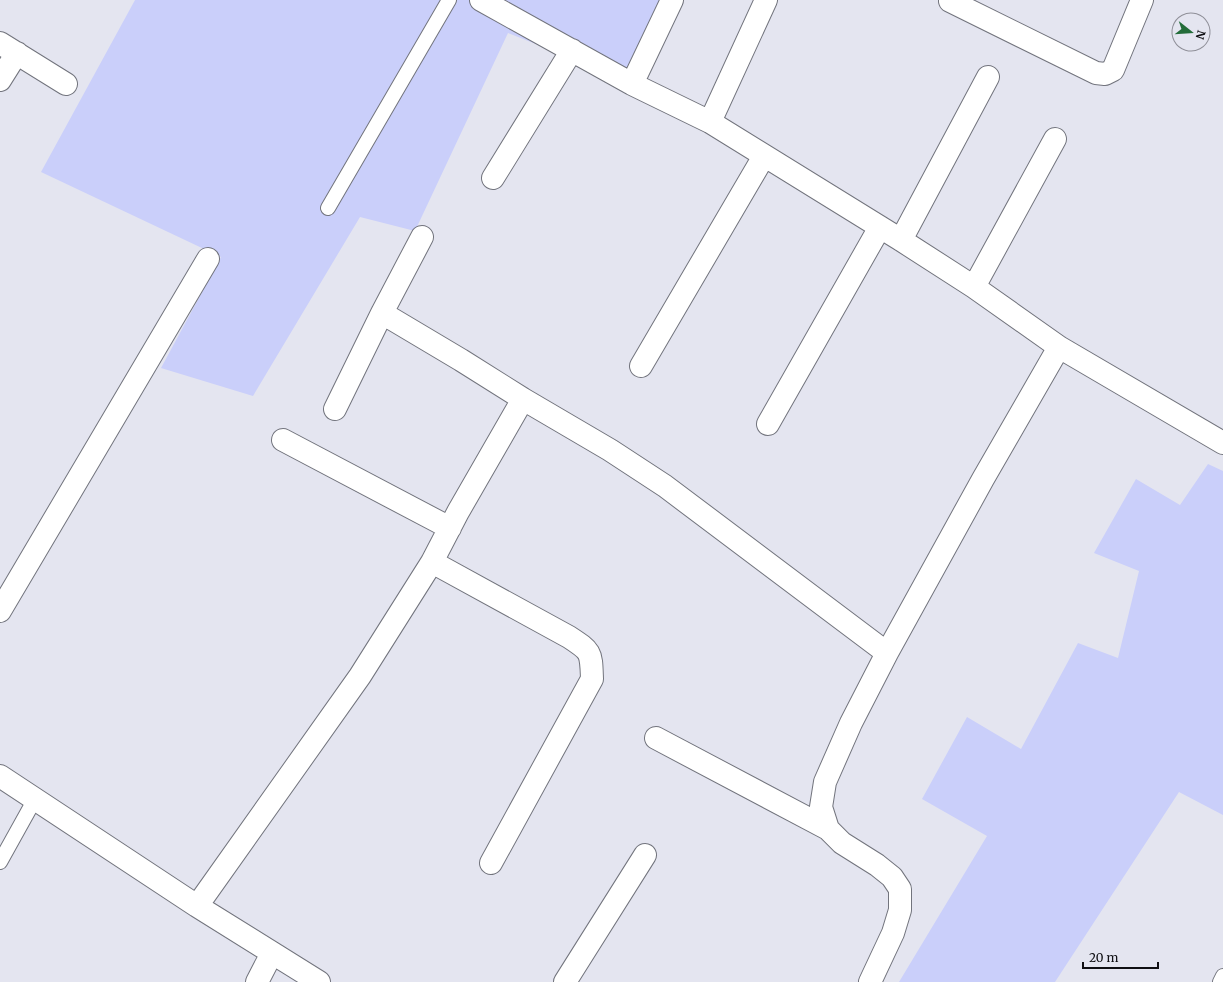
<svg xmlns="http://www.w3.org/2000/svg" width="1223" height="982" viewBox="0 0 1223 982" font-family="Merriweather,serif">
  <rect width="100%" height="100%" fill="#e4e5f0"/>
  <path fill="#cacffa" d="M 135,0 L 661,0 L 627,80 L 508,33 L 415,231 L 360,217 L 253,396 L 161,368 L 221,257 L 41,172 Z
    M 1208,464 L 1223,471 L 1223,815 L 1179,792 L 1055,982 L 899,982 L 987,836 L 922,799 L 967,717 L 1021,749 L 1078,643 L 1118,658 L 1139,571 L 1094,553 L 1136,479 L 1180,505 Z"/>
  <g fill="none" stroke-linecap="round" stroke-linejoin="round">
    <defs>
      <path id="service" d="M 328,208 L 449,0
        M 0,862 L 35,799
        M 1220,982 L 1223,976"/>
      <path id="minor" d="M 481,0 L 632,84
        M 672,0 L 632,84 L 710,122 L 901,240 L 974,287 L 1059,347 L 1223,443
        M 950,1 L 1096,73 L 1105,74 L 1113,70 L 1142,0
        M 0,43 L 66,84
        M 0,80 L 17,53
        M 710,122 L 766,0
        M 493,178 L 572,50
        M 901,240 L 988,77
        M 974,287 L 1055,139
        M 382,313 L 461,360 L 523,399 L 610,450 L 665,486 L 887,653
        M 641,366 L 764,156
        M 335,409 L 382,313 L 422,237
        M 768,424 L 880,227
        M 283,440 L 450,528
        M 432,562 L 569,637 C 592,652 591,652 592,679 L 491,863
        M 0,611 L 208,259
        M 656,738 L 828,829
        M 0,776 L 197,906 L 319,982
        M 197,906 L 360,676 L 432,562 L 458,512 L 523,399
        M 257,982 L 272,953
        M 565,982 L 645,855
        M 870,982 L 893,933 L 900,910 L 900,889 L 892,877 L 877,865 L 842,843 L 828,829 L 821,807 L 825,782 L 851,723 L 887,653 L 983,479 L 1059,347"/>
    </defs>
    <use href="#service" stroke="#72747d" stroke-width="16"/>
    <use href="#minor" stroke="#72747d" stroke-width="24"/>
    <use href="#service" stroke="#fff" stroke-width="14"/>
    <use href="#minor" stroke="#fff" stroke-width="22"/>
  </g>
  <g transform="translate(1191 32) rotate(107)"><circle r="19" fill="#e4e5f0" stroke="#8f8f98"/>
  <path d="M0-3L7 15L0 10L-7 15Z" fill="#236c3a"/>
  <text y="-6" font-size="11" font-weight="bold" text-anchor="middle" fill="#0f0f13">N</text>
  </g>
  <path d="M1083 962v6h75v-6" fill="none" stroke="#0f0f13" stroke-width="2"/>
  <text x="1089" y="962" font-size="12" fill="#0f0f13" stroke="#e4e5f0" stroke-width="3" paint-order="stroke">20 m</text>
</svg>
